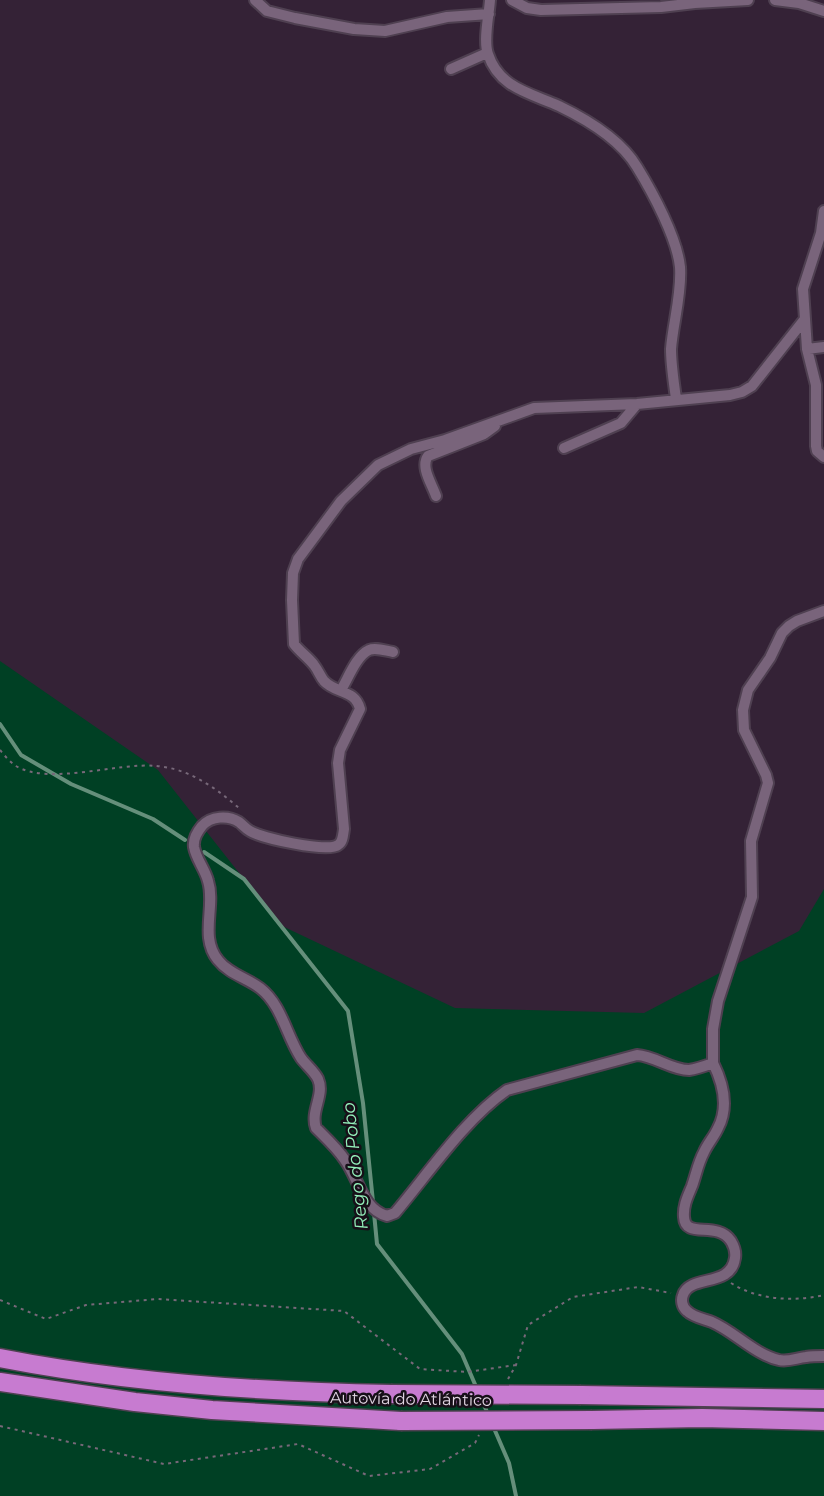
<svg xmlns="http://www.w3.org/2000/svg" width="824" height="1496" viewBox="0 0 824 1496" font-family="Montserrat,sans-serif">
  <rect width="100%" height="100%" fill="#342236"/>
  <path fill="#004024" d="M 0,661 L 158,770 L 280,925 L 455,1008 L 644,1013 L 799,931 L 824,889 L 824,1496 L 0,1496 Z"/>
  <g fill="none" stroke-linecap="round" stroke-linejoin="round">
    <path stroke="#658f7b" stroke-width="4" d="M 0,724 L 21,755 L 71,784 L 153,819 L 185,840
      M 204,852 L 244,879 L 348,1011 L 363,1103 L 373,1202
      M 374,1213 L 377,1244 L 462,1354 L 477,1389
      M 482,1401 L 489,1416
      M 493,1426 L 509,1463 L 516,1496"/>
    <defs>
      <path id="minor" d="M 255,0 L 267,11 L 295,18 L 354,29 L 385,31 L 447,17 L 489,14
        M 490,0 C 489,15 483,41 488,54 C 499,88 530,93 559,106 C 586,119 621,140 637,167 C 653,193 677,238 680,267 C 682,293 673,323 671,349 C 671,365 674,383 676,399
        M 512,0 L 527,8 L 541,10 L 661,7 L 695,3 L 748,0
        M 775,0 L 799,3 L 824,11
        M 451,69 L 487,53
        M 824,211 L 821,233 L 803,289 L 807,349 L 816,385 L 816,446 L 817,451 L 824,457
        M 804,320 L 752,386 L 742,392 L 730,395 L 637,404 L 534,408 L 445,440 L 411,449 L 378,465 L 341,501 L 298,559 L 293,573 L 292,600 L 294,644 C 300,652 308,657 314,665 C 318,670 320,676 324,681 C 336,694 355,689 360,709 L 340,750 L 338,763 L 344,829 C 343,835 343,842 338,845 C 328,853 261,838 250,831 C 246,829 243,825 239,822 C 228,815 211,816 202,826 C 197,832 193,840 194,847 C 196,859 205,869 208,881 C 216,906 199,937 218,960 C 229,974 247,978 260,988 C 282,1005 286,1035 301,1058 C 306,1065 314,1071 318,1079 C 325,1095 310,1111 316,1128 C 326,1138 337,1148 345,1160 C 359,1179 362,1209 387,1216 L 395,1213 C 428,1174 465,1119 507,1090 L 637,1055 C 655,1056 671,1070 689,1070 C 697,1069 705,1066 713,1063 L 713,1029 L 718,1001 L 752,897 L 751,841 L 768,783 L 766,775 L 744,730 L 743,710 L 748,690 L 770,658 L 782,633 L 789,626 L 797,621 L 824,611
        M 807,349 L 824,347
        M 564,448 L 621,423 L 637,404
        M 436,496 C 432,484 420,467 428,456 L 484,434 L 495,426
        M 341,690 C 348,679 356,656 369,650 C 376,647 386,651 393,652
        M 713,1063 C 723,1083 729,1107 718,1128 C 714,1137 708,1143 704,1152 C 698,1163 696,1175 692,1186 C 688,1196 683,1205 684,1217 C 685,1240 717,1220 731,1241 C 734,1246 736,1252 735,1258 C 731,1288 690,1274 683,1295 C 681,1300 682,1307 687,1311 C 693,1317 704,1319 712,1322 C 735,1332 754,1354 779,1360 C 789,1362 796,1358 806,1357 C 812,1356 818,1356 824,1356"/>
      <path id="motorway" d="M 0,1358 C 128,1383 260,1392 391,1394
        M 0,1382 L 135,1402 L 212,1410 L 401,1421
        M 581,1395 L 824,1399
        M 592,1420 L 702,1418 L 824,1421"/>
    </defs>
    <use href="#minor" stroke="#4f4051" stroke-width="14"/>
    <use href="#motorway" stroke="#4f4051" stroke-width="21"/>
    <path stroke="#776879" stroke-width="2" stroke-dasharray="3 4.5" stroke-linecap="butt" d="M 0,750 C 5,756 10,762 16,766 C 49,786 118,762 157,766 C 190,769 216,788 240,809
      M 731,1283 C 757,1300 794,1302 824,1295
      M 0,1300 L 46,1319 L 86,1305 L 158,1299 L 344,1311 L 420,1369 L 467,1372 L 516,1365
      M 508,1379 L 516,1365 L 528,1325 L 573,1297 L 638,1287 L 671,1293
      M 0,1426 L 164,1464 L 298,1444 L 369,1476 L 430,1469 L 475,1443 L 479,1435"/>
    <use href="#minor" stroke="#79647b" stroke-width="10"/>
    <use href="#motorway" stroke="#c77bd0" stroke-width="18"/>
    <defs>
      <path id="motorway-bridge" d="M 391,1394 L 581,1395
        M 401,1421 L 592,1420"/>
    </defs>
    <use href="#motorway-bridge" stroke="#4f4051" stroke-width="21" stroke-linecap="butt"/>
    <use href="#motorway-bridge" stroke="#c77bd0" stroke-width="18"/>
  </g>
  <g text-anchor="middle" dominant-baseline="central" stroke-width="5" stroke-linejoin="round" paint-order="stroke">
    <g font-size="16" fill="#e2d6e3" stroke="#170f18">
      <text transform="translate(411 1399) rotate(1)">Autovía do Atlántico</text>
    </g>
    <g font-size="18" font-style="italic" fill="#94f1bb" stroke="#170f18">
      <text transform="translate(355 1166) rotate(-96)">Rego do Pobo</text>
    </g>
  </g>
</svg>
